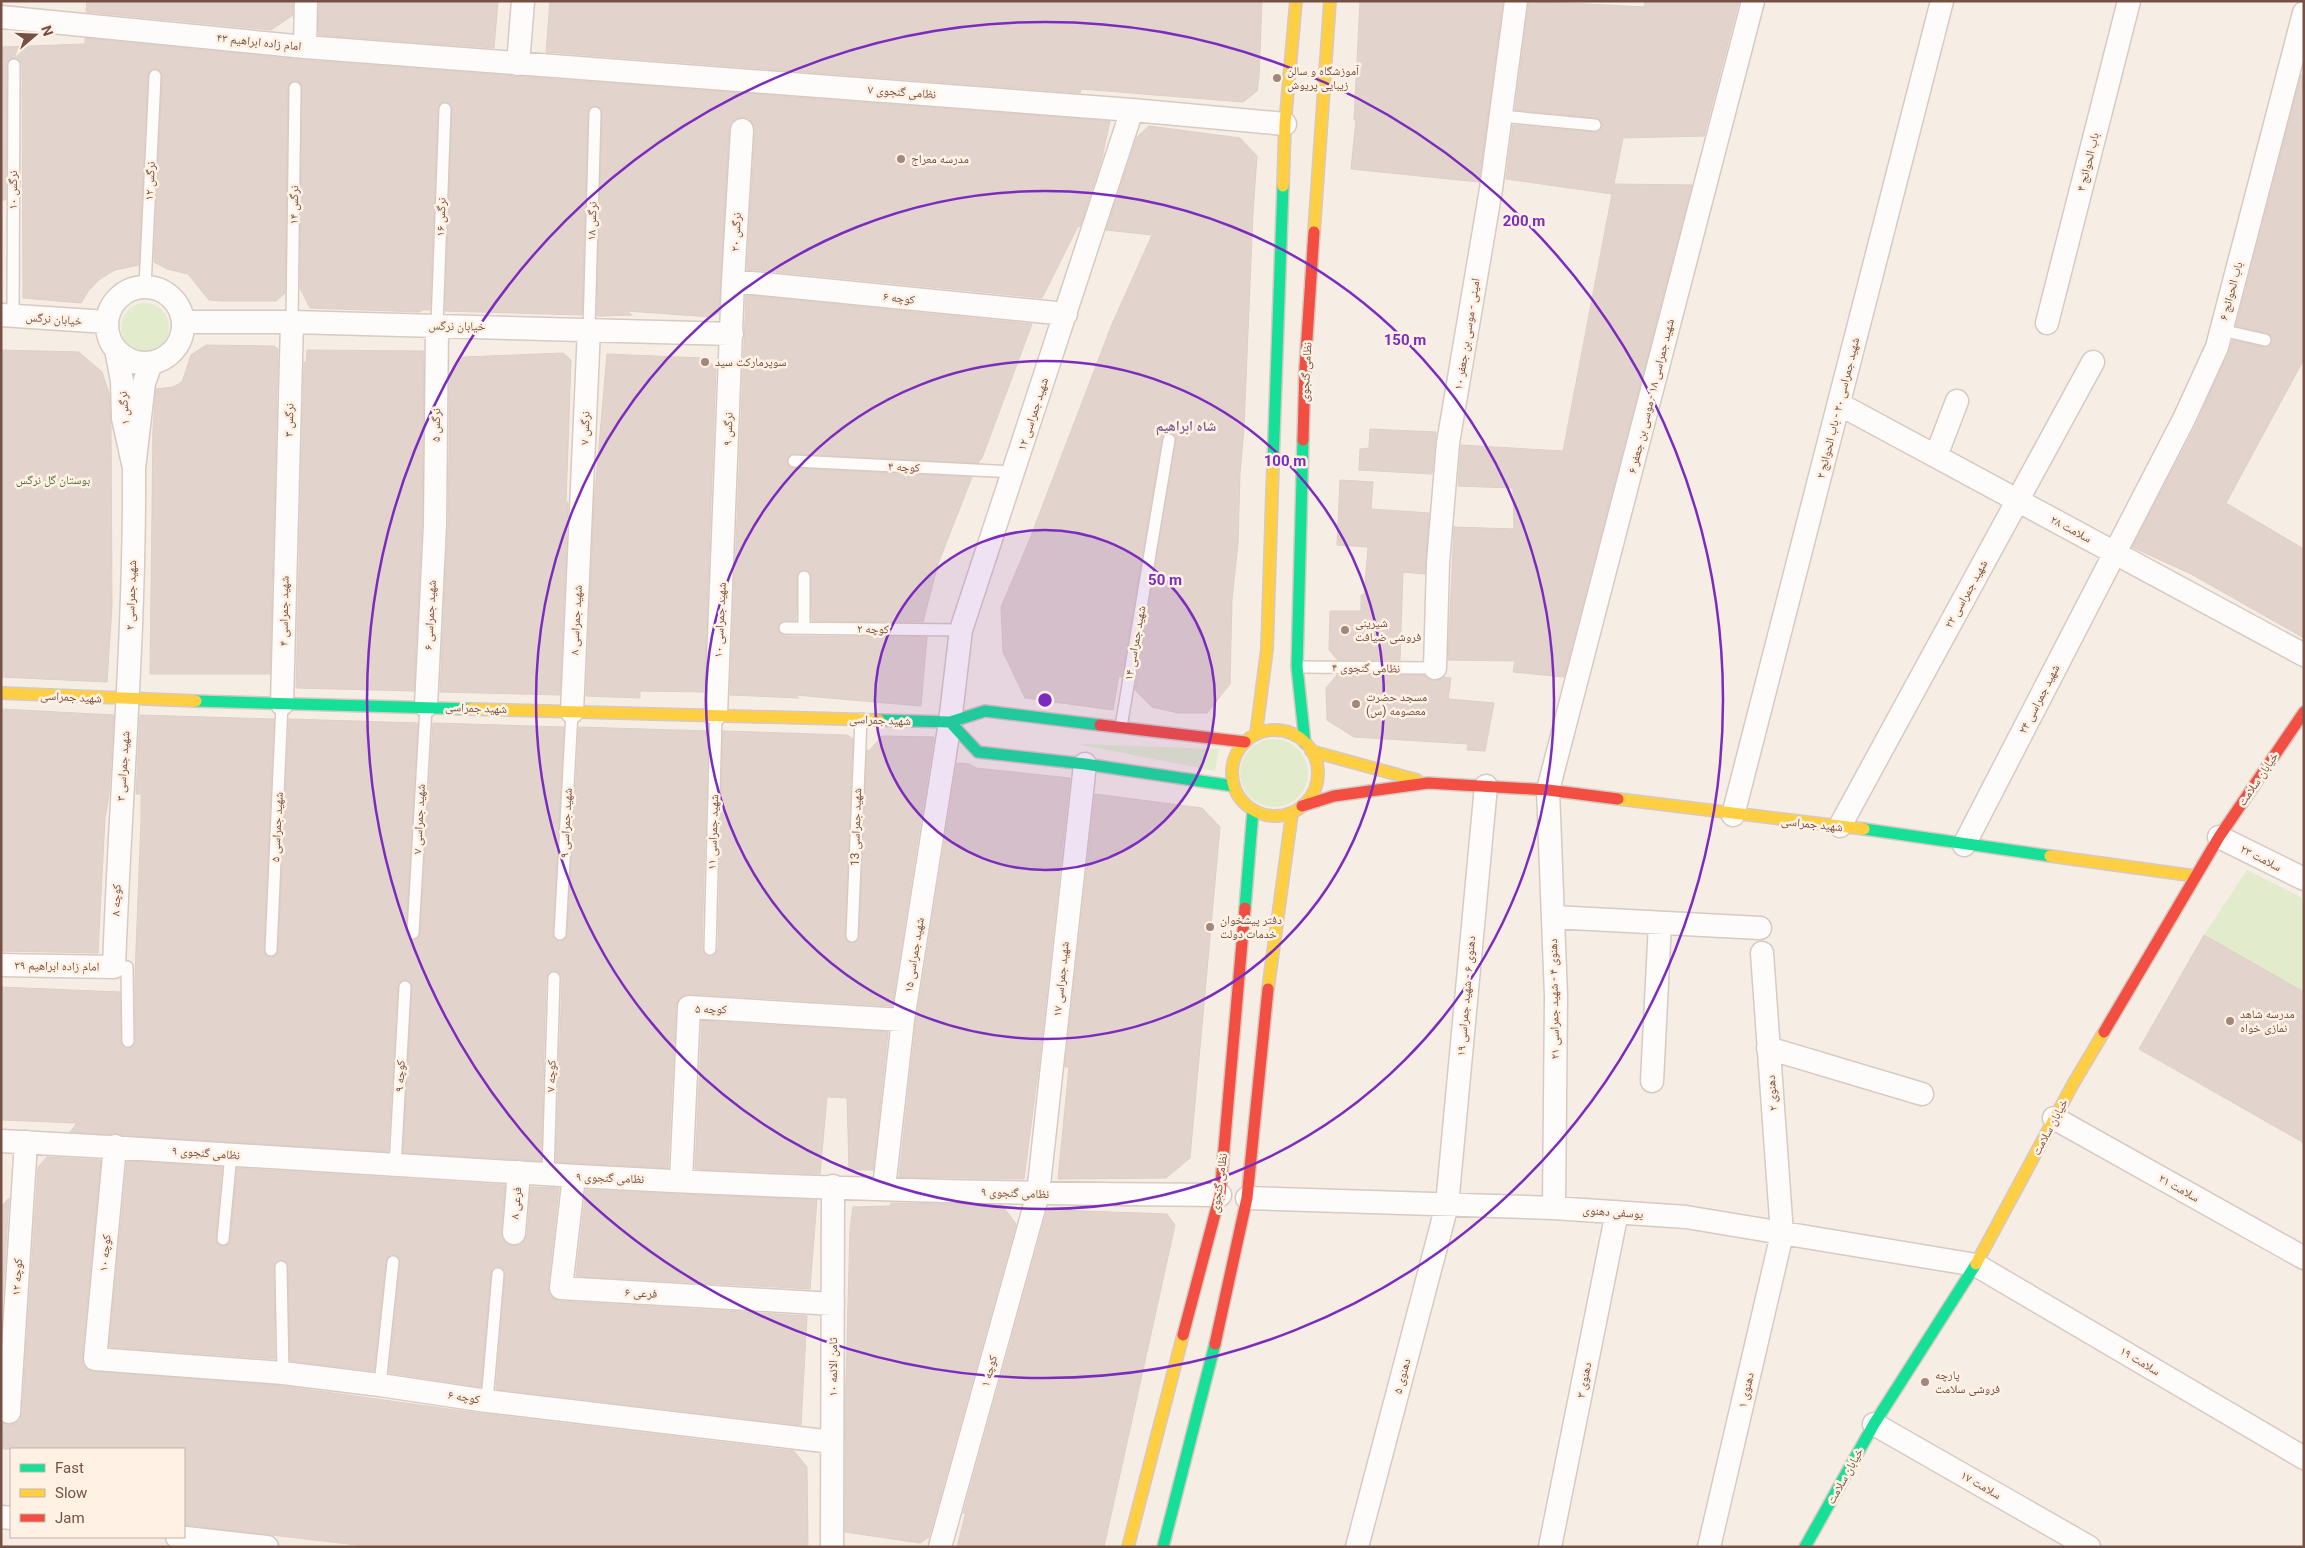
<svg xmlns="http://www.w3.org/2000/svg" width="2305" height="1548" viewBox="0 0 2305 1548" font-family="Roboto,'Noto Naskh Arabic',sans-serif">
  <rect width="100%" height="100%" fill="#f6ede4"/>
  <path fill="#e2eccd" d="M121 327a24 24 0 1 1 48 0a24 24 0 1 1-48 0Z
    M1240 773a34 34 0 1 1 68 0a34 34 0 1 1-68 0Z
    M 1077,744 L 1219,749 L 1215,771 Z
    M 2247,870 L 2304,899 L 2304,992 L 2204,935 Z"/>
  <path fill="#e2d4cc" stroke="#dfcfc6" d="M 87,1 L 293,1 L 293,15 L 271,30 L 86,12 Z
    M 319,1 L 498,1 L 494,48 L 318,35 Z
    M 550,1 L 1262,1 L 1259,78 L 1257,91 L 1243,102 L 1081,89 L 1080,93 L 546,52 Z
    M 1360,1 L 1503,1 L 1479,182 L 1351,169 L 1356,120 L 1354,120 Z
    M 1529,1 L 1644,7 L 1645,1 L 1739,1 L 1704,136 L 1623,138 L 1614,184 L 1692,185 L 1564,677 L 1513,672 L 1515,661 L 1448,660 L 1454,527 L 1514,529 L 1513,488 L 1458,486 L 1461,445 L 1563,451 L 1612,194 L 1506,179 L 1513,125 L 1594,132 L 1599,132 L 1602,126 L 1602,121 L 1596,118 L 1515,110 Z
    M 85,38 L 304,60 L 1110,121 L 1102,158 L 1080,227 L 1078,226 L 1042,298 L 747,269 L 755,131 L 750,119 L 742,117 L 731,122 L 729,129 L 719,312 L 712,317 L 627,311 L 632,315 L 602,316 L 597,316 L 601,109 L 596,106 L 592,106 L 588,113 L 582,315 L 445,311 L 452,109 L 449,103 L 442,102 L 438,109 L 430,310 L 422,310 L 420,312 L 310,308 L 300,288 L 301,84 L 298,81 L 292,81 L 288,88 L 285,293 L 276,301 L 222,301 L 209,300 L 188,274 L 167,269 L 154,262 L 162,76 L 159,70 L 155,69 L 149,72 L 148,76 L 139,265 L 115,270 L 100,279 L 89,290 L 81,303 L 23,298 L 22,65 L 20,61 L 15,58 L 10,59 L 7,64 L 6,200 L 1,200 L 1,47 L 85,44 Z
    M 2301,75 L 2304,75 L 2304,359 L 2226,503 L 2304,549 L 2304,638 L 2191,574 L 2132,547 L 2196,425 L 2233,340 L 2264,347 L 2270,345 L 2272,342 L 2272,337 L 2267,333 L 2236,326 Z
    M 1149,126 L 1240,138 L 1257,156 L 1253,213 L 1244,428 L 1240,473 L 1238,544 L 1232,599 L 1230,684 L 1207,713 L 1178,713 L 1152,707 L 1135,690 L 1176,441 L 1176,437 L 1171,433 L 1166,433 L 1162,439 L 1122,678 L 1119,675 L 1113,710 L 1025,698 L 1003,652 L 1001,607 L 1029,541 L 1112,324 L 1152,235 L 1106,230 L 1137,137 Z
    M 746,295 L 1032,324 L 982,458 L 978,463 L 794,454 L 790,455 L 787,460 L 788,465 L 794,468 L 972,477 L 938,564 L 923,622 L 812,621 L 811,577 L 808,571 L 804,570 L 800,571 L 797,577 L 796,621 L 782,621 L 778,627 L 779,632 L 785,636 L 927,637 L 921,706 L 795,695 L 799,698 L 730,695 Z
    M 206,345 L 274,346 L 278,349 L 270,674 L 150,674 L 153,428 L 156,389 L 173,387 L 182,382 L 191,355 Z
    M 1,350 L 79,352 L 102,372 L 109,393 L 111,423 L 112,606 L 107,682 L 1,677 Z
    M 307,350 L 424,351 L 422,525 L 414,691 L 296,688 L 304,362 L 306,363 Z
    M 563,353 L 571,360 L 566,502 L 568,502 L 560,695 L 440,692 L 448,526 L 450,377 L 463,357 Z
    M 607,354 L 703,358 L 716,367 L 704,692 L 640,691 L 640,698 L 586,696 L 594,503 Z
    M 1370,429 L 1436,432 L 1432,474 L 1359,470 L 1360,449 L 1369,448 Z
    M 1340,480 L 1373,482 L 1371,509 L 1429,513 L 1425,574 L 1403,572 L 1400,660 L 1338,660 L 1329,650 L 1330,611 L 1361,611 L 1361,595 L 1364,595 L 1368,547 L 1337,545 Z
    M 1337,675 L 1418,675 L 1425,676 L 1435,681 L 1444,677 L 1451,678 L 1448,699 L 1494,703 L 1485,751 L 1467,750 L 1468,744 L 1354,737 L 1327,720 L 1326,688 Z
    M 1,709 L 114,715 L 109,794 L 105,818 L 98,953 L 1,951 Z
    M 140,715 L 274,719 L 264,950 L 267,956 L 271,957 L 277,954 L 278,950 L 289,719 L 418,723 L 406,933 L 409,939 L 413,940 L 419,937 L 420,933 L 433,723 L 564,727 L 553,934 L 556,940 L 560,941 L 566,938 L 567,934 L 579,727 L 708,731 L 702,949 L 704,953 L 709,956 L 714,955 L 718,949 L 723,731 L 847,735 L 853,739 L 845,936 L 848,942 L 852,943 L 858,940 L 859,936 L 867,750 L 869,751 L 882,736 L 934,737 L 892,1006 L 690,994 L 683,996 L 678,1000 L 676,1006 L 668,1168 L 556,1162 L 562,978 L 560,974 L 555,971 L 550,972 L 546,978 L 541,1161 L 403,1153 L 412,987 L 411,983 L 406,980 L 401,981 L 398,987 L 388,1152 L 70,1132 L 77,1123 L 1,1120 L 1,987 L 120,992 L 121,1044 L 129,1048 L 135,1044 L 135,975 L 141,820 L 141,794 L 136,794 Z
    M 957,763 L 969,764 L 976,768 L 1070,778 L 1039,1064 L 1024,1179 L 899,1177 L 916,1022 Z
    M 1095,794 L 1202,808 L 1220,827 L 1190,1158 L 1166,1178 L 1058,1179 L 1069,1067 L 1065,1067 Z
    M 2204,935 L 2304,992 L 2304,1143 L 2139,1049 Z
    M 702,1021 L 888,1032 L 873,1170 L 849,1170 L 847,1098 L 827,1097 L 820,1174 L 695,1169 Z
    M 47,1157 L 101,1160 L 82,1358 L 83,1365 L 88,1370 L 282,1386 L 485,1414 L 794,1451 L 807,1467 L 808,1547 L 375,1547 L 184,1525 L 184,1449 L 1,1449 L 1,1422 L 8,1425 L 14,1424 L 20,1420 L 22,1413 L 38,1167 Z
    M 127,1161 L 222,1167 L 216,1238 L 218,1245 L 223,1246 L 229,1244 L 230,1240 L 237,1168 L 505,1185 L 501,1232 L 506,1243 L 513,1246 L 524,1241 L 527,1235 L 531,1187 L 559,1188 L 548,1286 L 549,1293 L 553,1298 L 560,1301 L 807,1316 L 801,1425 L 496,1389 L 505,1275 L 505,1270 L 499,1267 L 494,1267 L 491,1273 L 481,1387 L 389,1373 L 400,1263 L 400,1259 L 394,1255 L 390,1255 L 386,1261 L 374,1371 L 290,1361 L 288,1267 L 287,1263 L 281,1260 L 277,1261 L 274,1267 L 275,1359 L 109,1347 Z
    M 586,1190 L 817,1200 L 810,1289 L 576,1276 Z
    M 9,1198 L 1,1326 L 1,1207 Z
    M 891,1203 L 1002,1205 L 1016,1224 L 929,1537 L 920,1543 L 845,1532 L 845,1419 L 850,1229 L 853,1207 L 890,1206 Z
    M 1055,1210 L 1167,1214 L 1175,1225 L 1104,1547 L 957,1547 L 966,1512 L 963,1514 L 1047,1211 Z"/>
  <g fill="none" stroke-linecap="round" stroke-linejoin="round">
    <defs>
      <path id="lane" d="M 1501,116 L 1595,125
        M 145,287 L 155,76
        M 13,316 L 14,65
        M 292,322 L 295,88
        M 437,325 L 445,109
        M 589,329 L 595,113
        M 2221,330 L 2265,340
        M 794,461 L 1015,472
        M 785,628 L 961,630
        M 804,628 L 804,577
        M 1297,667 L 1435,668
        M 1121,727 L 1169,440
        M 413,933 L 426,707
        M 560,934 L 572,712
        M 852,936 L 861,719
        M 710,949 L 716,716
        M 271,950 L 282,704
        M 114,967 L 127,967 L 128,1041
        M 395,1166 L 405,987
        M 548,1174 L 554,978
        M 223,1239 L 231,1154
        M 281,1267 L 283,1373
        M 380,1385 L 393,1262
        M 487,1401 L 498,1274"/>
      <path id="street" d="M 1,17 L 305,47 L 1132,110 L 1285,124
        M 305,47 L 306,1
        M 518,64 L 523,1
        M 733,281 L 1066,314
        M107 325a38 38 0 1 1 76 0a38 38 0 1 1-76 0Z
        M 1,315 L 107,322
        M 183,322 L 292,322 L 732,334
        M 2047,323 L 2129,1
        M 116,349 L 122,381 L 123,418 L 134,468 L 144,383 L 151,363
        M 1839,404 L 2304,655
        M 1936,456 L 1957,401
        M 1435,668 L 1438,563 L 1448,443 L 1491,189 L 1516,1
        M 282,704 L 292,322
        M 426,706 L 435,525 L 437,325
        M 572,712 L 589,329
        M 716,714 L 733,281 L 742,130
        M 1733,815 L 1942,1
        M 1840,826 L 2093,362
        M 2219,837 L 2304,879
        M 1964,845 L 2184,419 L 2217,347 L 2304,13
        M 1553,917 L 1760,928
        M 1,965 L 114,967 C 120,801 135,634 134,468
        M 1768,1048 L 1922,1094
        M 1652,1081 L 1660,923
        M 2054,1118 L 2304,1258
        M 1,1141 C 193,1151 385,1166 576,1176 C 790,1188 1005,1194 1220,1195
        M 115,1146 L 95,1359 L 283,1373 L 380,1385 L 487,1401 L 832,1442
        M 574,1176 L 561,1288 L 833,1304
        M 681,1180 L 689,1007 L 903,1020
        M 884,1188 L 903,1020 L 950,722 L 961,630 L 1132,110
        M 1247,1198 L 1554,1208 L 1686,1217 L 1976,1265 L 2304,1458
        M 1554,1208 L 1556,996 L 1548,790 L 1753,1
        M 514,1233 L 519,1172
        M 9,1412 L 26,1142
        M 1874,1424 L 2089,1547
        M 1,1517 L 11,1518
        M 177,1537 L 267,1547
        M 832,1547 L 833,1186
        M 940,1547 L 1038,1194 L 1085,764
        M 1357,1547 L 1447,1205 L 1486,786
        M 1550,1547 L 1617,1212
        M 1709,1547 L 1782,1234 L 1762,953"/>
      <path id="fast" d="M 1303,440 L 1297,667 L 1305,743
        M 1273,464 L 1283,186
        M 196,701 L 470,709
        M 879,720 L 950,722 L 985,711 L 1100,725
        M 950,722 L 978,752 L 1085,764 L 1234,786
        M 1864,829 L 2050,856
        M 1245,908 L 1253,810
        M 1163,1547 L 1215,1344
        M 1805,1547 L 1874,1424 L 1976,1264"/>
      <path id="slow" d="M 1283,186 L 1285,124 L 1296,1
        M 1314,232 L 1330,1
        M 1,693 L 196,701
        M 470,709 L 879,720
        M1232 773a43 43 0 1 1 86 0a43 43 0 1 1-86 0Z
        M 1256,734 L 1267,649 L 1273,464
        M 1311,751 L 1417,780
        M 1618,799 L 1864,829
        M 2050,856 L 2195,876
        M 1268,989 L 1292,813
        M 1976,1264 L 2073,1084 L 2104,1032
        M 1128,1547 L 1183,1335"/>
      <path id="jam" d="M 1303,440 L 1305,368 L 1314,232
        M 1100,725 L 1245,742
        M 1302,806 L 1334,796 L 1428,783 L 1548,790 L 1618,799
        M 2104,1032 L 2219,837 L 2304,712
        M 1183,1335 L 1220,1195 L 1245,908
        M 1215,1344 L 1247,1198 L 1268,989"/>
    </defs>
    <use href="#lane" stroke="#d7cac2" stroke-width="14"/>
    <use href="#street" stroke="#d7cac2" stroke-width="25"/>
    <use href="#fast" stroke="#d6c9c1" stroke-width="14"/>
    <use href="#slow" stroke="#d6c9c1" stroke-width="14"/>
    <use href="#jam" stroke="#d6c9c1" stroke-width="14"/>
    <use href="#lane" stroke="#fefcfb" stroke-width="11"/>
    <use href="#street" stroke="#fefcfb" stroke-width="22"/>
    <use href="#fast" stroke="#16e098" stroke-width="11"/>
    <use href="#slow" stroke="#ffcf43" stroke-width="11"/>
    <use href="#jam" stroke="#f24e42" stroke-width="11"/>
  </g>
  <circle cx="1045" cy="700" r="170" fill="#7b2cbf" fill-opacity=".12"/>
  <g fill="none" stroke="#7b2cbf" stroke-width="2.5">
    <circle cx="1045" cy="700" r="170"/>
    <circle cx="1045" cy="700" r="339"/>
    <circle cx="1045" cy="700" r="509"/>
    <circle cx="1045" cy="700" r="678"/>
  </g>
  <g fill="#a2887c" stroke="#fff2e4" stroke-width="2">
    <circle cx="1277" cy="78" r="5"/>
    <circle cx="901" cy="159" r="5"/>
    <circle cx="705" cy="362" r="5"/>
    <circle cx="1345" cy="630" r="5"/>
    <circle cx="1356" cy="704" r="5"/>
    <circle cx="1210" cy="927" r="5"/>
    <circle cx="2230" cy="1021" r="5"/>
    <circle cx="1925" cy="1382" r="5"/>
  </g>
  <g text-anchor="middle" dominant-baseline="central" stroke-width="5" stroke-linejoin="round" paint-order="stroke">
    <g font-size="12" fill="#745144" stroke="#fff2e4">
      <text transform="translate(259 42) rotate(6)">امام زاده ابراهیم ۴۳</text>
      <text transform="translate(902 92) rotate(4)">نظامی گنجوی ۷</text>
      <text transform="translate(2088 162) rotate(-76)">باب الحوائج ۴</text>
      <text transform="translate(150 181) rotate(-87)">نرگس ۱۲</text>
      <text transform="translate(13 190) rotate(-90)">نرگس ۱۰</text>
      <text transform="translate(294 205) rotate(-89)">نرگس ۱۴</text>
      <text transform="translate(441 217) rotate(-88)">نرگس ۱۶</text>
      <text transform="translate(592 221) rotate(-88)">نرگس ۱۸</text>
      <text transform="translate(736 232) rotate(-87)">نرگس ۲۰</text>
      <text transform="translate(2231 291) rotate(-75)">باب الحوائج ۶</text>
      <text transform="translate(899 298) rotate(6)">کوچه ۶</text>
      <text transform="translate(54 319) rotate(4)">خیابان نرگس</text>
      <text transform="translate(457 326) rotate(1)">خیابان نرگس</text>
      <text transform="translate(1467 334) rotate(-81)">امینی - موسی بن جعفر ۱۰</text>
      <text transform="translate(1306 372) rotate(-87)">نظامی گنجوی</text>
      <text transform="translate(1651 396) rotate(-76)">شهید جمراسی ۱۸ - موسی بن جعفر ۶</text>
      <text transform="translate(124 408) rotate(-95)">نرگس ۱</text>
      <text transform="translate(1838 408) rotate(-76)">شهید جمراسی ۲۰ - باب الحوائج ۲</text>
      <text transform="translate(1033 414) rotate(-72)">شهید جمراسی ۱۲</text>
      <text transform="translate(289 420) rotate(-88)">نرگس ۳</text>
      <text transform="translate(436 425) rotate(-89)">نرگس ۵</text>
      <text transform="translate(585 428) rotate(-88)">نرگس ۷</text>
      <text transform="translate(728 429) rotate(-88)">نرگس ۹</text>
      <text transform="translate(904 467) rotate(3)">کوچه ۴</text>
      <text transform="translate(2071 529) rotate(28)">سلامت ۲۸</text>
      <text transform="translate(1966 594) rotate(-61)">شهید جمراسی ۲۲</text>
      <text transform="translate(131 595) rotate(-88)">شهید جمراسی ۲</text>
      <text transform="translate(284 611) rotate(-89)">شهید جمراسی ۴</text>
      <text transform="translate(430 615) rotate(-87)">شهید جمراسی ۶</text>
      <text transform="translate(576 620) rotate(-87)">شهید جمراسی ۸</text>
      <text transform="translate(720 620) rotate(-87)">شهید جمراسی ۱۰</text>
      <text transform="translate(873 629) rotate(1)">کوچه ۲</text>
      <text transform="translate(1135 643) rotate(-80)">شهید جمراسی ۱۴</text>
      <text transform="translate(1366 668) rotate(1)">نظامی گنجوی ۴</text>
      <text transform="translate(71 697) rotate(3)">شهید جمراسی</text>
      <text transform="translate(2039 699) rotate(-63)">شهید جمراسی ۲۴</text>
      <text transform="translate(476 708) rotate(2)">شهید جمراسی</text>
      <text transform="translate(880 720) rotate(2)">شهید جمراسی</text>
      <text transform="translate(123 766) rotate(-86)">شهید جمراسی ۳</text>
      <text transform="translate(2258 779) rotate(-56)">خیابان سلامت</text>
      <text transform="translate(419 819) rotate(-87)">شهید جمراسی ۷</text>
      <text transform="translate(566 823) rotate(-87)">شهید جمراسی ۹</text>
      <text transform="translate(1812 824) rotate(6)">شهید جمراسی</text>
      <text transform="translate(277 827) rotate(-87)">شهید جمراسی ۵</text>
      <text transform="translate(856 827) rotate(-88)">شهید جمراسی 13</text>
      <text transform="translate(713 832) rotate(-88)">شهید جمراسی ۱۱</text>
      <text transform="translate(2261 858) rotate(27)">سلامت ۲۳</text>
      <text transform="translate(116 900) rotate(-88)">کوچه ۸</text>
      <text transform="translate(914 955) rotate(-81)">شهید جمراسی ۱۵</text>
      <text transform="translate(57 966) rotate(1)">امام زاده ابراهیم ۳۹</text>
      <text transform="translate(1061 979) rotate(-84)">شهید جمراسی ۱۷</text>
      <text transform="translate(1466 996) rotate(-85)">دهنوی ۶ - شهید جمراسی ۱۹</text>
      <text transform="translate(1554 999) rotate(-91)">دهنوی ۴ - شهید جمراسی ۲۱</text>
      <text transform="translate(711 1009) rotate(1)">کوچه ۵</text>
      <text transform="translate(400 1076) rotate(-87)">کوچه ۹</text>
      <text transform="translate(551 1076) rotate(-88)">کوچه ۷</text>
      <text transform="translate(1772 1093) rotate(-94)">دهنوی ۲</text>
      <text transform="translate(2050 1127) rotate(-62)">خیابان سلامت</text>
      <text transform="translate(206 1153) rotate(4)">نظامی گنجوی ۹</text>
      <text transform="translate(610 1178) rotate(2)">نظامی گنجوی ۹</text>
      <text transform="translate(1219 1183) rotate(-82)">نظامی گنجوی</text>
      <text transform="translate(2179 1188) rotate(29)">سلامت ۲۱</text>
      <text transform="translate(1015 1193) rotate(2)">نظامی گنجوی ۹</text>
      <text transform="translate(516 1203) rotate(-85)">فرعی ۸</text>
      <text transform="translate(1613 1212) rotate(4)">یوسفی دهنوی</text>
      <text transform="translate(105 1253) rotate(-85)">کوچه ۱۰</text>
      <text transform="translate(17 1277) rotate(-87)">کوچه ۱۲</text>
      <text transform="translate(641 1293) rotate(3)">فرعی ۶</text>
      <text transform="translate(2140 1361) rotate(31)">سلامت ۱۹</text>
      <text transform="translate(833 1367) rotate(-90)">ثامن الائمه ۱۰</text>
      <text transform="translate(989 1371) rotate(-74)">کوچه ۱</text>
      <text transform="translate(1402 1376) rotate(-75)">دهنوی ۵</text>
      <text transform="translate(1584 1380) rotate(-79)">دهنوی ۳</text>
      <text transform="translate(1746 1390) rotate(-77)">دهنوی ۱</text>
      <text transform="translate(464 1397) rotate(9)">کوچه ۶</text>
      <text transform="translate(1845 1476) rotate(-61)">خیابان سلامت</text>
      <text transform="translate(1981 1485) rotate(30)">سلامت ۱۷</text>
    </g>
    <g font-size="12" fill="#745144" stroke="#fff2e4" text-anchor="start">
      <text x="1287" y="71">آموزشگاه و سالن<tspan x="1287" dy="14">زیبایی پریوش</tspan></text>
      <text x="911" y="159">مدرسه معراج</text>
      <text x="715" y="362">سوپرمارکت سید</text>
      <text x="1355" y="623">شیرینی<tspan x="1355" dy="14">فروشی ضیافت</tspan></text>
      <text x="1366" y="697">مسجد حضرت<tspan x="1366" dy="14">معصومه (س)</tspan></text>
      <text x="1220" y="920">دفتر پیشخوان<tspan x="1220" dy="14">خدمات دولت</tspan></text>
      <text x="2240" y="1014">مدرسه شاهد<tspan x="2240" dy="14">نمازی خواه</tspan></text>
      <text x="1935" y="1375">پارچه<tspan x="1935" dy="14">فروشی سلامت</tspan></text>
    </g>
    <g font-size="12" fill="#4f7539" stroke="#fff2e4">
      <text x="53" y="480">بوستان گل نرگس</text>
    </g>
    <g font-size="14" font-weight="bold" fill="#805f98" stroke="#fff2e4">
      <text x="1186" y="426">شاه ابراهیم</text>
    </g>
  </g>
  <circle cx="1045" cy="700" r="8" fill="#7b2cbf" stroke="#fff2e4" stroke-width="2.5"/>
  <g font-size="15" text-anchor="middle" font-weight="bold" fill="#7b2cbf" stroke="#fff2e4" stroke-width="5" stroke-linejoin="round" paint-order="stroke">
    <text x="1524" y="226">200 m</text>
    <text x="1405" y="345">150 m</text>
    <text x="1285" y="466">100 m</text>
    <text x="1165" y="585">50 m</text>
  </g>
  <rect width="2305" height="1548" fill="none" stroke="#745144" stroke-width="5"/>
  <rect x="10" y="1448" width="175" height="90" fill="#fff2e4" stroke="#c7b2a4"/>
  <rect x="20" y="1464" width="25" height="8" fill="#16e098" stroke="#c7b2a4"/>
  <text x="55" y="1473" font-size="15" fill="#745144">Fast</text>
  <rect x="20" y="1489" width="25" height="8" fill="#ffcf43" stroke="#c7b2a4"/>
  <text x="55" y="1498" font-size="15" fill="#745144">Slow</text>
  <rect x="20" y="1514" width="25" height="8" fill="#f24e42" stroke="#c7b2a4"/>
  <text x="55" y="1523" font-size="15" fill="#745144">Jam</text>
  <g transform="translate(35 35) rotate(71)" stroke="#fff2e4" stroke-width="4" paint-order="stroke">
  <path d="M0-4L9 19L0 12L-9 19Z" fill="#745144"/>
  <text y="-8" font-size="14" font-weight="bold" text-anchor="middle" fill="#745144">N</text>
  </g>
</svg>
